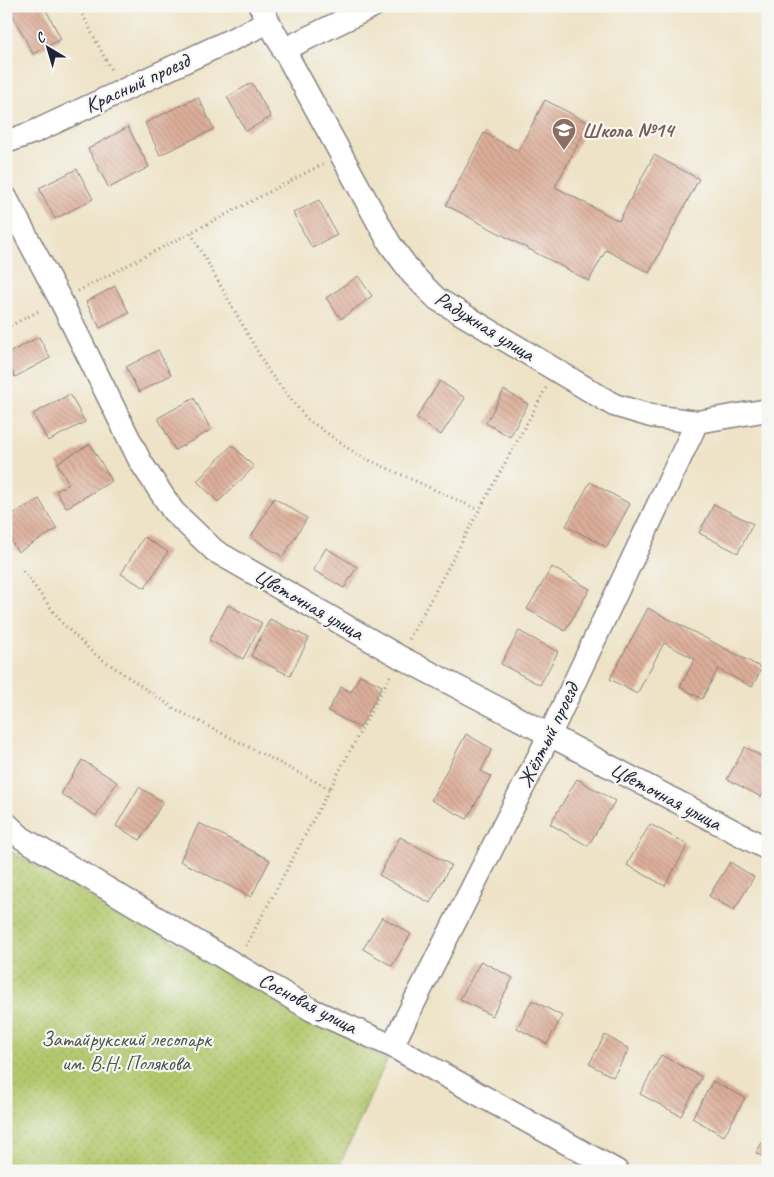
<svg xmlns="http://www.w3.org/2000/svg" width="774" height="1177" viewBox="0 0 774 1177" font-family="Caveat,sans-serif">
  <defs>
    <pattern id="green-dots" width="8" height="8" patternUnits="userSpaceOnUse" patternTransform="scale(1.25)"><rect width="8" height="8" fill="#b2c86d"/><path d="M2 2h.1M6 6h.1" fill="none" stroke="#99ac5f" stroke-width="1.8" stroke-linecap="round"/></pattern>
    <pattern id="building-back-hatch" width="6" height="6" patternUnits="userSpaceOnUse" patternTransform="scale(1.25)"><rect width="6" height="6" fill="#dcae99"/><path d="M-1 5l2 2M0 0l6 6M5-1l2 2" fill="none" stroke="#bc9585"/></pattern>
  </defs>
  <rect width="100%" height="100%" fill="#f6f6f2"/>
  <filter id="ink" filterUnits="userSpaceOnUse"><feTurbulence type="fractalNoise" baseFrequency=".02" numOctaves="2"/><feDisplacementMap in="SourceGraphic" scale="10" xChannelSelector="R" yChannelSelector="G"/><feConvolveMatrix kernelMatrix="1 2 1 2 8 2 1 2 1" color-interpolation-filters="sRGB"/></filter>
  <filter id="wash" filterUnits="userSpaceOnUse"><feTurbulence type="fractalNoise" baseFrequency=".0096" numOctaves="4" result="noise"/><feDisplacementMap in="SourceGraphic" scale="20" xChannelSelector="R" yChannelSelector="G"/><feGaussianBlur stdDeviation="1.12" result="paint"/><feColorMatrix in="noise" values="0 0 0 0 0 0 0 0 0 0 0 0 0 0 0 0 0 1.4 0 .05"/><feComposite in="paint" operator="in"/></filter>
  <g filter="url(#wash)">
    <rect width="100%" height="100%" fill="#eee3c7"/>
    <path fill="url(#green-dots)" stroke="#6a7554" d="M 6,849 L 387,1060 L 337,1171 L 6,1171 Z"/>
    <g id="blocks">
      <path fill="url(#building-back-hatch)" d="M 22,6 L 44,6 L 61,39 L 33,54 L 11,12 Z
        M 252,83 L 271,117 L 246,131 L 227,97 Z
        M 198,97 L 214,129 L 160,155 L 145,123 Z
        M 545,100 L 589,123 L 555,187 L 619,221 L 654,155 L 699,179 L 649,273 L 606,250 L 589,281 L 446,205 L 484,133 L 518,151 Z
        M 128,127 L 149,167 L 109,188 L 88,149 Z
        M 77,169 L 93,199 L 55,219 L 39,188 Z
        M 319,200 L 337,235 L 312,248 L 293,213 Z
        M 358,276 L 372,296 L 341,319 L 326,298 Z
        M 115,286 L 129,313 L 100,328 L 86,302 Z
        M 39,337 L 50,358 L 15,377 L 6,359 L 6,354 Z
        M 158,350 L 171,375 L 139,392 L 126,367 Z
        M 440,381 L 465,398 L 441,435 L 416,418 Z
        M 504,390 L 528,404 L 510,437 L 486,423 Z
        M 70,394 L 85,422 L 48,441 L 33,414 Z
        M 194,398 L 211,430 L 175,450 L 158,418 Z
        M 90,444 L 112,481 L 66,508 L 56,491 L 69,484 L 57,463 Z
        M 232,445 L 254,467 L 218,502 L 197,481 Z
        M 590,482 L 630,504 L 607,547 L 566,526 Z
        M 274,498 L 307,518 L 283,557 L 251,537 Z
        M 39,499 L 57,529 L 18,552 L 6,532 L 6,518 Z
        M 714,504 L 753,524 L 738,553 L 699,533 Z
        M 144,537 L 168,552 L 145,588 L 121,574 Z
        M 326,548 L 357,567 L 344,588 L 313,570 Z
        M 552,567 L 590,589 L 565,631 L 527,609 Z
        M 228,605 L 262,623 L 243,659 L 209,640 Z
        M 648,608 L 762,668 L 752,687 L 718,669 L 702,699 L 680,687 L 695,659 L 664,643 L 637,694 L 610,679 Z
        M 270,619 L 309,638 L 290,676 L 251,656 Z
        M 519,631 L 558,652 L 540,685 L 501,664 Z
        M 360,675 L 382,686 L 360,728 L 328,711 L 341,687 L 351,692 Z
        M 466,734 L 492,749 L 481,771 L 491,776 L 467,819 L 431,800 Z
        M 745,747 L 768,760 L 768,783 L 761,797 L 727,779 Z
        M 82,760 L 117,782 L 96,816 L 61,794 Z
        M 577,779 L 615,801 L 588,846 L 550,824 Z
        M 139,787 L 163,802 L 140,840 L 116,826 Z
        M 199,823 L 270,860 L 251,897 L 180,861 Z
        M 650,824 L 688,845 L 665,886 L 627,865 Z
        M 400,837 L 451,865 L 430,903 L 379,875 Z
        M 730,862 L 754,877 L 734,910 L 709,896 Z
        M 382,917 L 411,934 L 392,966 L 363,949 Z
        M 481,961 L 513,978 L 492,1016 L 460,999 Z
        M 532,1000 L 562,1016 L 547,1044 L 517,1028 Z
        M 605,1035 L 629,1049 L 613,1077 L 589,1064 Z
        M 661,1055 L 702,1077 L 681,1116 L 640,1094 Z
        M 713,1081 L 745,1098 L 724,1136 L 692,1118 Z
        M 768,1132 L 768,1159 L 756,1153 Z"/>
    </g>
  </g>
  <g filter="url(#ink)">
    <use href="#blocks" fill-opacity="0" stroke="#888281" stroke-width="1"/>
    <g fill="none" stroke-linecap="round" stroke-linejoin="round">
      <defs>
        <path id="minor" d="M 260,6 L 390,244 L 413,275 L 437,299 L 614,405 L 651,416 L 697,422 L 768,410
          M 283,50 L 373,6
          M 6,142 L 34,132 L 267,23
          M 6,198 L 61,301 L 140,461 L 173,511 L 215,551 L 400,657 L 768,849
          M 6,823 L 22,838 L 312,1010 L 392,1046 L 617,1171
          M 392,1046 L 550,734 L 697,422"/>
      </defs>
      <use href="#minor" stroke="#888281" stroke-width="25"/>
      <path stroke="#888281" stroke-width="3" stroke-dasharray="1 4" stroke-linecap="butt" d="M 78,6 L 112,72
        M 191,233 L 269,372 L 306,418 L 356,454 L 479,510
        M 78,291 L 323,164
        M 6,328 L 41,310
        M 23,571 L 62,623 L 93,653 L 175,709 L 330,789
        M 409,639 L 546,388
        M 246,946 L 390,676"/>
      <use href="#minor" stroke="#fff" stroke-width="22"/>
    </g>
  </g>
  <defs>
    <symbol id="school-pin" viewBox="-11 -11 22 30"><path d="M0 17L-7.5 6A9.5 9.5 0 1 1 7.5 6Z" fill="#8d6e63" stroke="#f6f6f2"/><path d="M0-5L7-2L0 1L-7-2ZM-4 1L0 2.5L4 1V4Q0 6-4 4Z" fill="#fff"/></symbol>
  </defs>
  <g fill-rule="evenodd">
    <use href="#school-pin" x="550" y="116" width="28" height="38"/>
  </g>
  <g text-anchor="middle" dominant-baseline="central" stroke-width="4.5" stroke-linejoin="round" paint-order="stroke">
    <g font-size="21" fill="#22223b" stroke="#f6f6f2">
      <text transform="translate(137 83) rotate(-25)">Красный проезд</text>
      <text transform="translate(485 326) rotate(32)">Радужная улица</text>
      <text transform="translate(309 604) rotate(30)">Цветочная улица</text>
      <text transform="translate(548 735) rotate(-64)">Жёлтый проезд</text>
      <text transform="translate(666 796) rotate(28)">Цветочная улица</text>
      <text transform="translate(308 1003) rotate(28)">Сосновая улица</text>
    </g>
    <g font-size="21" font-weight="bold" fill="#785e54" stroke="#f6f6f2" text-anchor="start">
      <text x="582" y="130">Школа №14</text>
    </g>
    <g font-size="21" fill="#4d544a" stroke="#f6f6f2">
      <text x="126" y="1039">Затайрукский лесопарк<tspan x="126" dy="24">им. В.Н. Полякова</tspan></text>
    </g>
  </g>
  <rect width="774" height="1177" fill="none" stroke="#f6f6f2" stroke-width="25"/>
  <g transform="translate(48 48) rotate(322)" stroke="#f6f6f2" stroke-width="4" paint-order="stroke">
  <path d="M0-4L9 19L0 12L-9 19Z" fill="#22223b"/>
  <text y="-8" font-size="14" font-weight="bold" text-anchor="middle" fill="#22223b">С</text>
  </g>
</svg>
